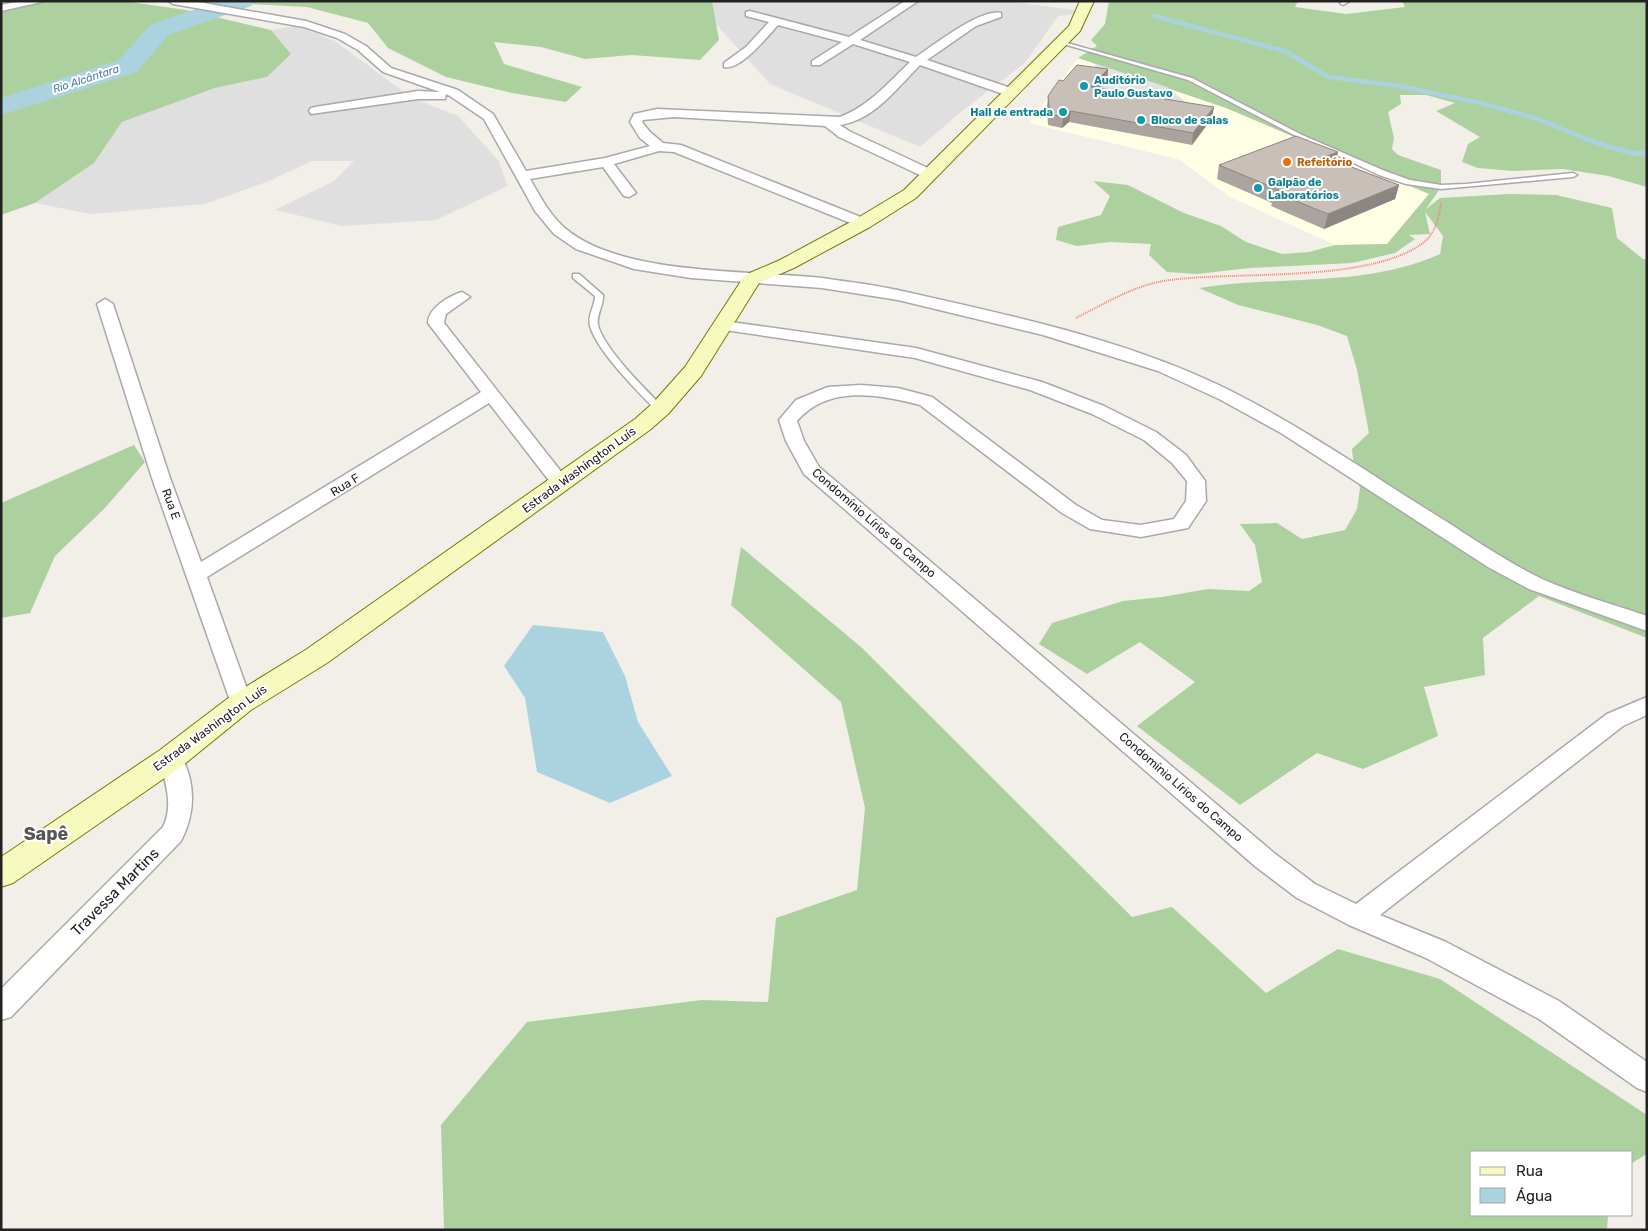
<svg xmlns="http://www.w3.org/2000/svg" width="1648" height="1231" viewBox="0 0 1648 1231" font-family="Rubik,sans-serif">
  <rect width="100%" height="100%" fill="#f2efe9"/>
  <path fill="#e0dfdf" d="M 695,1 L 1006,1 L 1090,12 L 1058,16 L 1025,63 L 962,111 L 920,147 L 770,84 Z
    M 297,26 L 335,41 L 412,98 L 458,116 L 498,160 L 508,186 L 436,220 L 342,226 L 275,210 L 334,181 L 354,161 L 312,161 L 269,181 L 205,204 L 91,214 L 35,203 L 94,163 L 122,122 L 215,88 L 267,77 L 291,54 L 271,30 Z"/>
  <path fill="#ffffe5" d="M 1078,58 L 1226,108 L 1429,194 L 1387,244 L 1335,245 L 1230,197 L 1178,159 L 1029,123 Z"/>
  <path fill="#add19e" d="M 54,1 L 124,1 L 186,10 L 271,30 L 291,54 L 267,77 L 215,88 L 122,122 L 94,163 L 35,203 L 1,215 L 1,11 Z
    M 194,1 L 712,1 L 719,40 L 700,60 L 631,55 L 585,59 L 541,47 L 494,42 L 504,64 L 582,87 L 566,102 L 512,93 L 446,77 L 388,48 L 368,23 L 307,7 Z
    M 1109,1 L 1298,1 L 1295,7 L 1346,14 L 1405,7 L 1402,1 L 1647,1 L 1647,187 L 1608,176 L 1563,169 L 1513,171 L 1478,168 L 1462,162 L 1468,144 L 1480,137 L 1436,111 L 1455,103 L 1426,95 L 1400,95 L 1401,104 L 1388,112 L 1394,138 L 1392,149 L 1398,155 L 1441,170 L 1441,187 L 1426,209 L 1440,198 L 1509,194 L 1556,195 L 1612,208 L 1617,238 L 1643,259 L 1647,259 L 1647,638 L 1539,596 L 1483,638 L 1485,675 L 1424,687 L 1438,736 L 1363,769 L 1317,753 L 1240,805 L 1137,726 L 1195,682 L 1140,642 L 1087,674 L 1039,644 L 1052,623 L 1123,601 L 1162,597 L 1208,589 L 1249,591 L 1262,582 L 1255,545 L 1240,524 L 1277,523 L 1302,539 L 1345,530 L 1357,509 L 1360,488 L 1354,470 L 1352,449 L 1369,433 L 1357,370 L 1347,336 L 1317,325 L 1238,305 L 1199,288 C 1279,275 1365,288 1440,254 L 1443,236 L 1425,212 L 1430,234 L 1409,235 L 1415,239 L 1395,253 L 1352,263 L 1249,268 L 1197,274 L 1167,272 L 1149,255 L 1151,244 L 1110,242 L 1077,246 L 1056,240 L 1058,227 L 1101,215 L 1110,196 L 1093,181 L 1128,185 L 1184,213 L 1221,226 L 1246,242 L 1282,254 L 1309,252 L 1335,245 L 1387,244 L 1429,194 L 1226,108 L 1078,58 L 1097,46 L 1091,40 L 1105,24 Z
    M 134,445 L 145,462 L 104,509 L 55,556 L 30,613 L 1,618 L 1,503 Z
    M 741,547 L 861,647 L 1132,917 L 1172,907 L 1266,993 L 1338,949 L 1440,979 L 1647,1115 L 1647,1154 L 1632,1163 L 1632,1152 L 1472,1152 L 1472,1215 L 1608,1215 L 1607,1230 L 444,1230 L 441,1125 L 527,1022 L 702,1000 L 768,1002 L 776,918 L 857,890 L 865,808 L 841,702 L 731,605 Z"/>
  <path fill="#e2e2e2" d="M 1096,64 L 1167,87 L 1194,109 L 1091,98 L 1106,80 L 1087,77 Z"/>
  <path fill="#aad3df" d="M 533,625 L 603,632 L 625,676 L 638,722 L 672,776 L 610,803 L 537,772 L 525,698 L 504,666 Z"/>
  <g fill="none" stroke-linecap="round" stroke-linejoin="round">
    <path stroke="#aad3df" stroke-width="4.5" d="M 1154,16 L 1284,51 L 1329,77 L 1399,86 L 1481,103 L 1538,119 L 1586,139 L 1623,151"/>
    <path stroke="#aad3df" stroke-width="5" d="M 1619,149 L 1631,153 L 1647,153"/>
    <path fill="#aad3df" fill-rule="evenodd" d="M 219,1 L 255,1 L 251,6 L 168,35 L 137,72 L 1,115 L 1,98 L 119,60 L 150,25 Z"/>
    <defs>
      <path id="lane" d="M 1350,1 L 1343,5 L 1340,3 L 1342,1 Z
        M 1060,41 L 1192,78 L 1302,135 L 1385,171 L 1410,180 L 1441,185 L 1466,184 L 1573,173 L 1577,175 L 1573,177 L 1441,189 L 1406,184 L 1379,175 L 1298,137 L 1188,80 L 1060,43 Z
        M 573,274 L 579,274 L 603,295 C 604,305 596,315 598,325 C 604,349 646,390 663,407 L 663,411 L 657,411 C 638,392 597,351 590,326 C 587,316 595,306 595,296 L 573,278 Z"/>
      <path id="street" d="M 21,1 L 46,1 L 1,11 L 1,5 Z
        M 168,1 L 193,1 L 306,21 L 345,34 L 366,46 L 391,68 L 458,90 L 493,114 L 526,171 L 605,158 L 650,146 L 640,138 L 630,122 L 634,114 L 657,109 L 840,117 C 869,106 888,83 910,62 L 853,44 L 820,65 L 812,65 L 812,61 L 842,42 L 778,25 C 768,36 740,71 724,67 L 724,63 L 746,47 L 769,22 L 746,16 L 746,12 L 750,11 L 849,37 L 905,1 L 918,1 L 860,40 L 916,57 C 934,45 981,8 1001,13 L 1001,17 L 976,26 L 927,60 L 1014,89 L 1016,92 L 1014,95 L 1006,95 L 920,65 C 897,88 874,120 840,125 L 849,131 L 934,171 L 936,174 L 934,177 L 924,177 L 839,137 L 825,126 L 674,117 L 643,120 L 642,122 L 650,132 L 663,143 L 681,145 L 868,220 L 870,223 L 868,226 L 858,226 L 674,152 L 659,151 L 614,164 L 636,193 L 629,197 L 624,196 L 603,167 L 530,179 C 540,196 550,216 566,229 C 622,276 751,270 822,278 C 849,282 876,285 902,291 C 1013,316 1129,340 1231,391 C 1306,429 1376,478 1447,522 C 1478,542 1509,563 1542,579 C 1576,594 1612,604 1647,616 L 1647,631 L 1529,589 L 1488,567 L 1281,433 L 1219,399 L 1158,371 L 1043,335 L 898,300 L 822,288 L 691,278 L 634,269 L 576,249 L 554,234 L 535,211 L 484,119 L 450,96 L 446,94 L 445,99 L 418,99 L 311,114 L 309,111 L 311,108 L 315,107 L 418,91 L 440,92 L 383,72 L 358,50 L 337,38 L 304,27 L 173,4 Z
        M 462,292 L 470,297 L 446,314 L 444,323 L 570,483 L 568,487 L 554,487 L 489,403 L 207,577 L 252,703 L 249,709 L 241,711 L 233,709 L 152,478 L 97,304 L 105,299 L 113,304 L 170,478 L 201,562 L 481,392 L 428,323 C 428,308 449,296 462,292 Z
        M 724,321 L 916,348 L 1042,382 L 1104,406 L 1156,432 L 1186,455 L 1205,481 L 1206,501 L 1188,528 L 1141,537 L 1090,529 L 1062,513 L 920,405 C 878,394 828,385 797,421 L 804,441 L 819,467 L 1274,853 L 1315,884 L 1356,904 L 1607,714 L 1647,697 L 1647,715 L 1623,726 L 1380,915 L 1446,942 L 1559,1001 L 1647,1062 L 1647,1092 L 1637,1088 L 1539,1019 L 1426,958 L 1349,925 L 1297,898 L 1256,867 L 804,474 L 786,441 L 779,420 L 796,400 L 828,387 L 861,385 L 898,388 L 932,397 L 1076,505 L 1102,520 L 1141,525 L 1174,519 L 1186,501 L 1187,481 L 1172,463 L 1144,440 L 1092,414 L 1030,390 L 915,358 L 718,329 L 716,326 L 718,323 Z
        M 171,749 L 179,752 C 196,781 196,812 181,841 L 11,1017 L 1,1020 L 1,989 L 163,827 C 174,805 165,781 159,758 L 163,752 Z"/>
      <path id="secondary" d="M 1080,1 L 1094,1 L 1080,31 L 916,198 L 870,227 L 794,268 L 759,283 L 701,376 L 668,414 L 651,429 L 327,663 L 251,710 L 182,766 L 13,883 L 1,887 L 1,857 L 160,750 L 231,696 L 307,649 L 635,419 L 652,404 L 685,367 L 745,275 L 780,260 L 856,219 L 904,190 L 1069,26 Z"/>
    </defs>
    <use href="#lane" stroke="#a9a9a9" stroke-width="3"/>
    <use href="#street" stroke="#a9a9a9" stroke-width="3"/>
    <use href="#secondary" stroke="#707d05" stroke-width="2"/>
    <path stroke="#fa8072" stroke-width="2" stroke-dasharray="1 1" stroke-linecap="butt" d="M 1076,318 C 1106,303 1136,284 1170,280 C 1238,271 1369,283 1423,243 C 1435,234 1440,216 1441,202"/>
    <use href="#lane" fill="#fff" fill-rule="evenodd"/>
    <use href="#street" fill="#fff" fill-rule="evenodd"/>
    <use href="#secondary" fill="#f7fabf" fill-rule="evenodd"/>
  </g>
  <path fill="#aba49e" d="M 1108,69 L 1107,80 L 1099,88 L 1212,118 L 1192,145 L 1069,122 L 1062,128 L 1048,125 L 1047,106 L 1048,96 Z
    M 1338,152 L 1336,161 L 1399,185 L 1395,199 L 1324,229 L 1271,206 L 1272,203 L 1217,179 L 1219,165 Z"/>
  <path fill="#8b8681" d="M 1108,69 L 1107,80 L 1090,98 L 1091,87 Z
    M 1214,107 L 1212,118 L 1192,145 L 1193,133 Z
    M 1071,111 L 1069,122 L 1062,128 L 1063,117 Z
    M 1338,152 L 1334,165 L 1325,157 Z
    M 1399,185 L 1395,199 L 1324,229 L 1328,214 Z"/>
  <path fill="#c7bfb8" stroke="#8b8681" d="M 1077,65 L 1108,69 L 1091,87 L 1214,107 L 1193,133 L 1071,111 L 1063,117 L 1050,114 L 1048,96 L 1059,80 L 1063,81 Z
    M 1296,136 L 1338,152 L 1325,157 L 1399,185 L 1328,214 L 1274,192 L 1279,190 L 1219,165 Z"/>
  <g fill="#0f9aa8" stroke="#fff" stroke-width="2">
    <circle cx="1084" cy="86" r="5"/>
    <circle cx="1063" cy="112" r="5"/>
    <circle cx="1141" cy="120" r="5"/>
    <circle cx="1258" cy="188" r="5"/>
  </g>
  <circle fill="#e8710a" stroke="#fff" stroke-width="2" cx="1287" cy="162" r="5"/>
  <g text-anchor="middle" dominant-baseline="central" stroke-width="4" stroke-linejoin="round" paint-order="stroke">
    <g font-size="11" font-style="italic" fill="#4a7aab" stroke="#fff">
      <text transform="translate(86 79) rotate(-18)">Rio Alcântara</text>
    </g>
    <g font-size="11" font-weight="bold" fill="#0d838f" stroke="#fff" text-anchor="start">
      <text x="1094" y="80">Auditório<tspan x="1094" dy="13">Paulo Gustavo</tspan></text>
      <text x="1053" y="112" text-anchor="end">Hall de entrada</text>
      <text x="1151" y="120">Bloco de salas</text>
      <text x="1268" y="182">Galpão de<tspan x="1268" dy="13">Laboratórios</tspan></text>
    </g>
    <g font-size="11" font-weight="bold" fill="#c56008" stroke="#fff" text-anchor="start">
      <text x="1297" y="162">Refeitório</text>
    </g>
    <g font-size="12" fill="#222" stroke="#fff">
      <text transform="translate(579 470) rotate(-36)">Estrada Washington Luís</text>
      <text transform="translate(345 485) rotate(-32)">Rua F</text>
      <text transform="translate(171 504) rotate(70)">Rua E</text>
      <text transform="translate(874 523) rotate(41)">Condomínio Lírios do Campo</text>
      <text transform="translate(210 728) rotate(-36)">Estrada Washington Luís</text>
      <text transform="translate(1181 787) rotate(41)">Condomínio Lírios do Campo</text>
    </g>
    <g font-size="15" fill="#222" stroke="#fff">
      <text transform="translate(115 892) rotate(-45)">Travessa Martins</text>
    </g>
    <g font-size="18" font-weight="bold" fill="#555" stroke="#fff">
      <text x="46" y="834">Sapê</text>
    </g>
  </g>
  <rect width="1648" height="1231" fill="none" stroke="#222222" stroke-width="5"/>
  <rect x="1470" y="1151" width="162" height="65" fill="#ffffff" stroke="#a7a7a7"/>
  <rect x="1480" y="1167" width="25" height="8" fill="#f7fabf" stroke="#a7a7a7"/>
  <text x="1516" y="1176" font-size="15" fill="#222222">Rua</text>
  <rect x="1480" y="1188" width="25" height="15" fill="#aad3df" stroke="#a7a7a7"/>
  <text x="1516" y="1201" font-size="15" fill="#222222">Água</text>
</svg>
